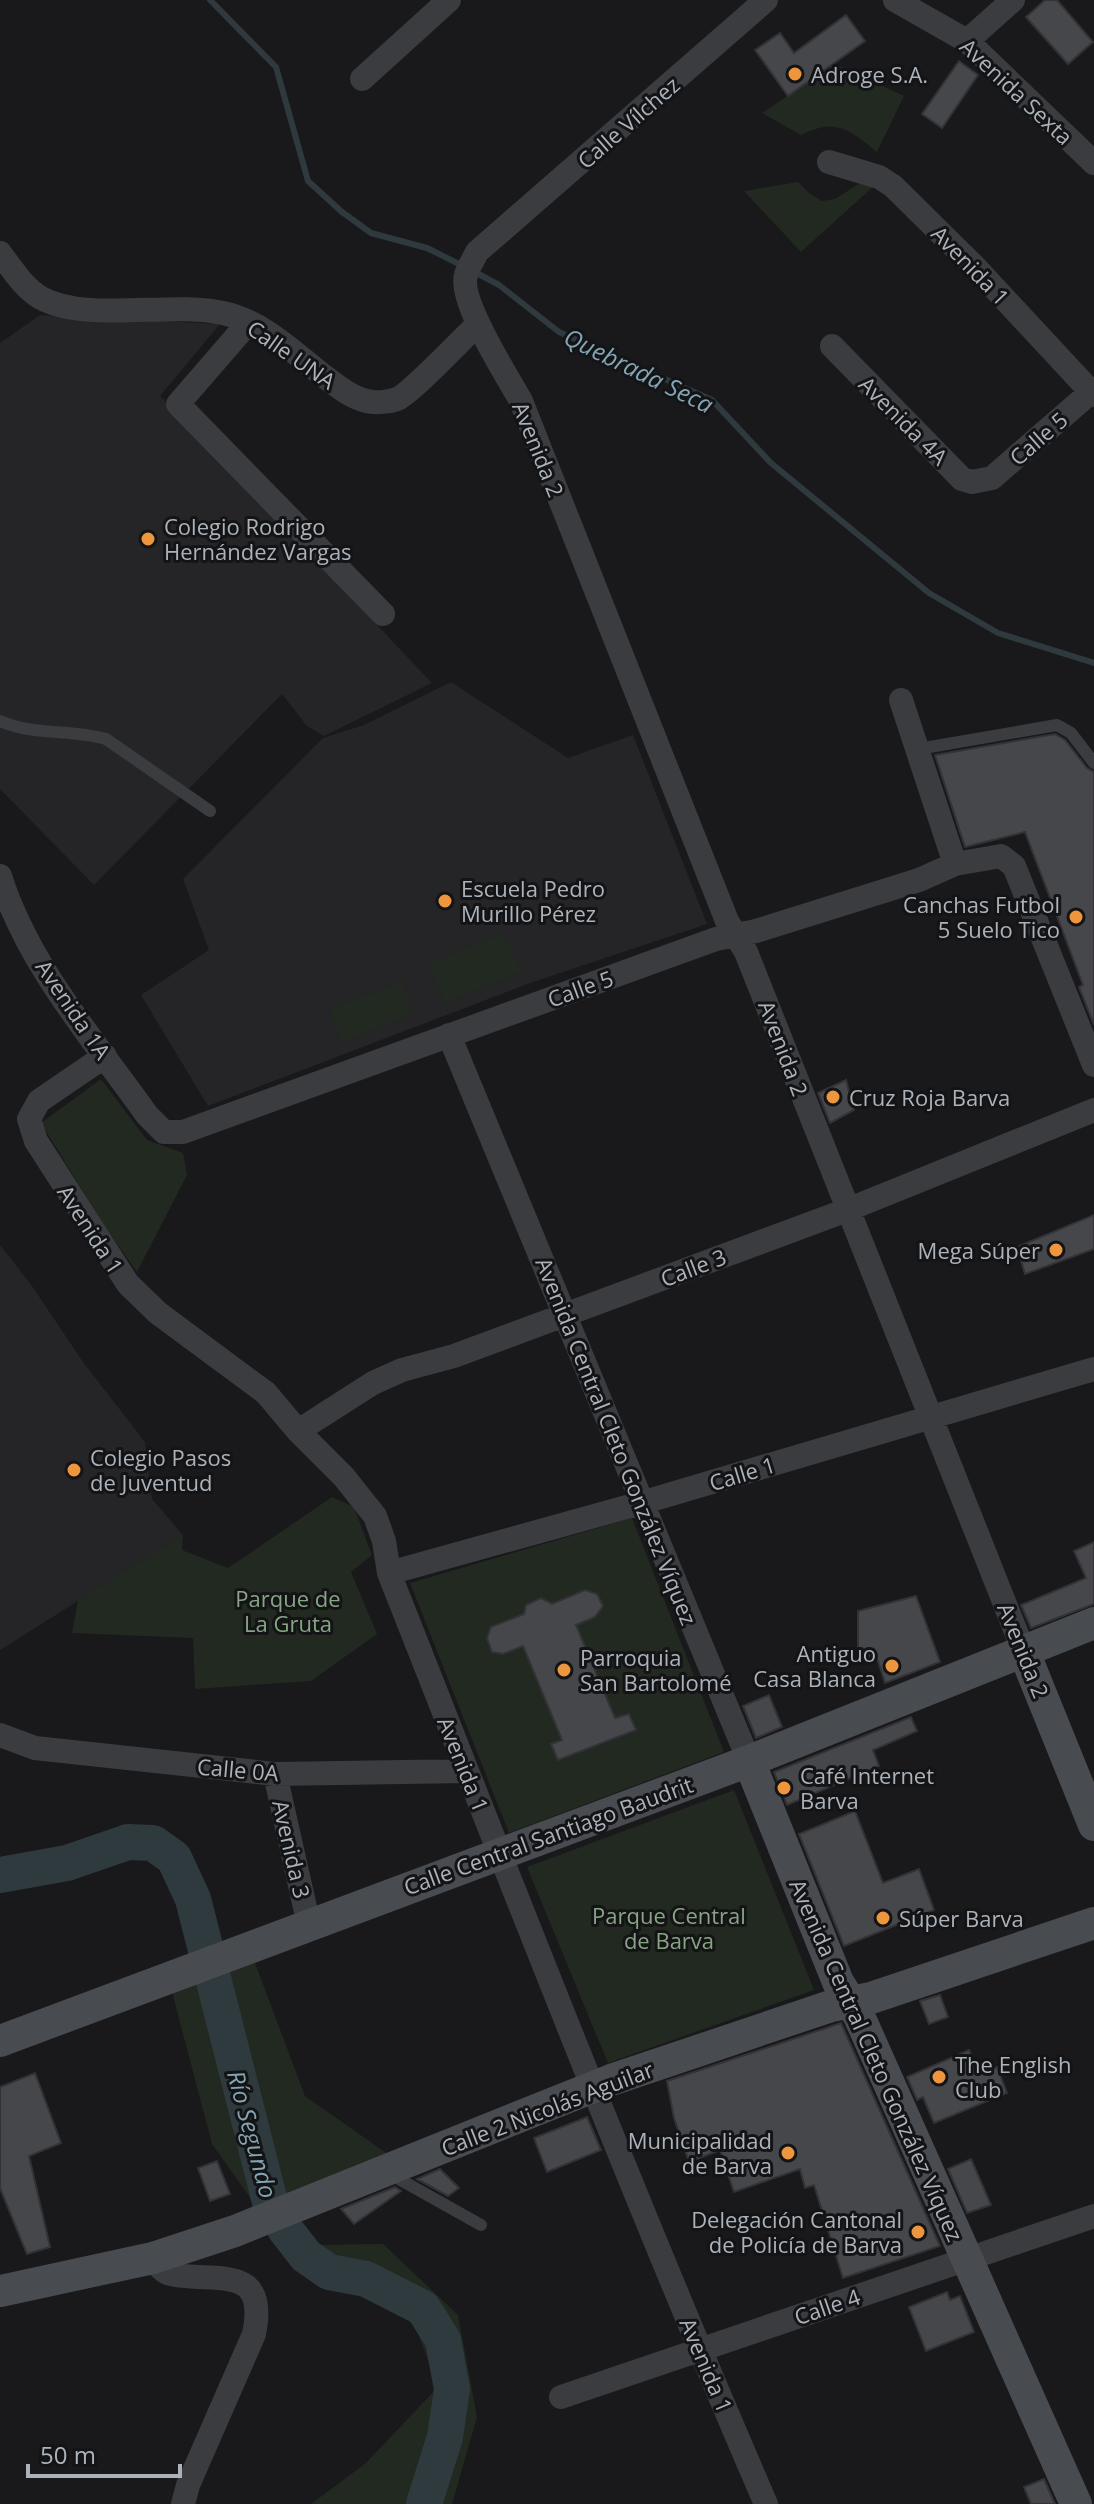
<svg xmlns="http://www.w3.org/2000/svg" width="1094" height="2504" viewBox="0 0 1094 2504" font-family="'Open Sans',sans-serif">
  <rect width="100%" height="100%" fill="#19191b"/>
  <path fill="#252528" d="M 40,315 L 220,324 L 160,396 L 432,683 L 324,736 L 307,726 L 282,694 L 94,885 L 0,789 L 0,343 Z
    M 451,682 L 568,758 L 633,735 L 707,924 L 533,982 L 208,1106 L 141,995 L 209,950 L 183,879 L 323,738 L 364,725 Z
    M 0,1245 L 30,1283 L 83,1362 L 145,1442 L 152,1499 L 183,1535 L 0,1650 Z"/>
  <path fill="#212921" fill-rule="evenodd" d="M 835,64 L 904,96 L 877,152 C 849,129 835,118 801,135 L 762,113 Z
    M 866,179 L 874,186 L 801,252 L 744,191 L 798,182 L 809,193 L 822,201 L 835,199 Z
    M 503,933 L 522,972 L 445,1003 L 429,963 Z
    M 401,982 L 414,1013 L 342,1042 L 329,1010 Z
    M 101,1079 L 147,1140 L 183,1153 L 187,1175 L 137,1272 L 105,1227 L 41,1123 Z
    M 332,1497 L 354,1507 L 372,1555 L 351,1572 L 377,1634 L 311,1681 L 195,1689 L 193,1638 L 72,1633 L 78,1600 L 183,1535 L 182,1550 L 228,1568 Z
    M 632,1518 L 724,1752 L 509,1833 L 410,1583 ZM 585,1590 L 597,1594 L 602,1607 L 595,1617 L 576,1625 L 615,1718 L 629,1714 L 636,1730 L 558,1760 L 551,1745 L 562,1740 L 523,1646 L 503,1654 L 492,1652 L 487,1638 L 491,1627 L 524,1614 L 526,1605 L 541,1598 L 552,1604 Z
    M 734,1790 L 814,1990 L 608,2063 L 527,1867 Z
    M 255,1963 L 305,2096 L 392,2157 L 256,2206 L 212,2144 L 172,1992 Z
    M 383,2244 L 458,2315 L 477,2417 L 452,2504 L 311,2504 L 366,2463 L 438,2387 L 404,2296 L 313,2245 Z"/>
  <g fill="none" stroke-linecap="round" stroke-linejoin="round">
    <path stroke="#2f3a3f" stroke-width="6" d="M 210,0 L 276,67 L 308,181 L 342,212 L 371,233 L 427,248 L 463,266
      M 473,271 L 499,285 L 559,332 L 712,400 L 771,463 L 929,593 L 998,633 L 1094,663"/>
    <path stroke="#2f3a3f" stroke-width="36" d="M 0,1875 L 67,1863 L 128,1842 L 153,1843 L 174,1858 L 193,1899 L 270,2202 L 285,2229 L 306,2256 L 329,2272 L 366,2279 L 423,2308 L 443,2340 L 452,2389 L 445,2437 L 424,2504"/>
  </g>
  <path fill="#45474b" stroke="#333337" stroke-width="2" d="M 1045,0 L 1057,0 L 1093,42 L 1068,64 L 1026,17 Z
    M 846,15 L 865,41 L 788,96 L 755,50 L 780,33 L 794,53 Z
    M 959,61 L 978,75 L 942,128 L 922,114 Z
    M 1055,734 L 1065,740 L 1087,768 L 1094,772 L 1094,1025 L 1079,987 L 1083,985 L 1025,832 L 965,847 L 935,755 Z
    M 846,1080 L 854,1110 L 830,1123 L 818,1093 Z
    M 1094,1215 L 1094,1249 L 1025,1274 L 1017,1247 Z
    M 1094,1542 L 1094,1604 L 1031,1628 L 1021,1605 L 1086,1578 L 1074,1551 Z
    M 585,1590 L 597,1594 L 603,1606 L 595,1617 L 576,1625 L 615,1718 L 629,1714 L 636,1730 L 558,1760 L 551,1744 L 562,1740 L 523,1646 L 503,1654 L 492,1652 L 487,1638 L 491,1627 L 524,1614 L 526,1605 L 541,1598 L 552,1604 Z
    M 916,1596 L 940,1662 L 885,1683 L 876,1655 L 858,1660 L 858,1611 Z
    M 769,1695 L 782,1727 L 756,1738 L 743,1706 Z
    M 911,1717 L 917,1731 L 873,1750 L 879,1766 L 787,1805 L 774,1772 Z
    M 855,1811 L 883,1883 L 919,1869 L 934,1910 L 844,1946 L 799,1834 Z
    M 940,1995 L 948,2017 L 929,2024 L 920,2001 Z
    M 841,2023 L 940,2246 L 843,2278 L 814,2185 L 805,2188 L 800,2169 L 734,2192 L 720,2150 L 689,2162 L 674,2118 L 667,2081 Z
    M 969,2050 L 980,2074 L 997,2067 L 1007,2093 L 934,2123 L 923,2097 L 917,2100 L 907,2077 Z
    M 35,2073 L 61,2143 L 29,2156 L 50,2247 L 27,2254 L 0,2188 L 0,2087 Z
    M 587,2117 L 601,2150 L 547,2172 L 534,2138 Z
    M 971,2159 L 991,2205 L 967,2213 L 948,2169 Z
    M 217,2161 L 230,2194 L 210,2201 L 198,2168 Z
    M 440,2169 L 459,2188 L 448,2196 L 417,2179 Z
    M 395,2187 L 401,2191 L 354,2224 L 341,2209 Z
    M 947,2292 L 950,2300 L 960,2296 L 974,2332 L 926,2351 L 909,2307 Z
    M 1044,2479 L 1055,2504 L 1031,2504 L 1024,2487 Z"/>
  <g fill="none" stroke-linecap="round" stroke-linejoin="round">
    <path stroke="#3a3c40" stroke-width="12" d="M 0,721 C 34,736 71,729 106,739 L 210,811
      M 918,749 L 1057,725 L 1071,733 L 1094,763
      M 390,2174 L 481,2225"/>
    <path stroke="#3a3c40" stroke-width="24" d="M 766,0 L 477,252 C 474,259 468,267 466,275 C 458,300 507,376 521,401 L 727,921 L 746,952 L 1024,1652
      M 895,0 L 967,41 L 1094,163
      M 967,41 L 1013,0
      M 362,79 L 449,0
      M 829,162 L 879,177 L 893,186 L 975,267 L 1094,395
      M 0,253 C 13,270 23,287 41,298 C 87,323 171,301 223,313 C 261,321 291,350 320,373 C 336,385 353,400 373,402 C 379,403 392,401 397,399 C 410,394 464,337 478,324
      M 249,322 L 178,404 L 383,614
      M 832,346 L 962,479 L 972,482 L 992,478 L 1091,392
      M 901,700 L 955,864
      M 0,876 C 28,965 94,1040 147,1115 L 164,1132 L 183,1132 L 716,939 L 756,931 L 919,880 L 955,864 L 1001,856 L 1014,866 L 1094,1065
      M 449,1035 L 749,1761
      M 105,1056 L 39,1101 L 29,1119 L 36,1141 L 128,1284 L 158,1313 L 266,1393 L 298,1431 L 344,1477 L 375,1516 L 384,1541 L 389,1573 C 512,1884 633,2197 766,2504
      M 298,1431 L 373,1383 L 402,1370 L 454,1356 L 847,1210 L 1094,1110
      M 389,1573 L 641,1503 L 1094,1369
      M 0,1735 L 35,1748 L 275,1774 L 467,1771
      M 275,1774 L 309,1925
      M 153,2258 C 158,2265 162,2272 171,2274 C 213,2284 269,2261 254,2334 L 188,2485 L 183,2504
      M 561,2397 L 1094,2216"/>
    <path stroke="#484b50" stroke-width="32" d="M 1024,1652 L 1094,1825
      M 749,1761 L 838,1982 L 859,2016 L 1076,2504
      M 0,2041 L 749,1761 L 1094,1623
      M 0,2291 L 153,2258 L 235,2231 L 611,2080 L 831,2006 L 871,1998 L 1094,1923"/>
  </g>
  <g fill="#ee963d" stroke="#141416" stroke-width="3">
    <circle cx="795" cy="74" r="8"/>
    <circle cx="148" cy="539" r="8"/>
    <circle cx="445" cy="901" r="8"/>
    <circle cx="1076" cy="917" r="8"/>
    <circle cx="833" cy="1097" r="8"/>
    <circle cx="1056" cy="1250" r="8"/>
    <circle cx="74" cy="1470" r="8"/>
    <circle cx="892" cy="1666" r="8"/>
    <circle cx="564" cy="1670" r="8"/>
    <circle cx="784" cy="1788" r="8"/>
    <circle cx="883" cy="1918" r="8"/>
    <circle cx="939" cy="2077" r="8"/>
    <circle cx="788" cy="2153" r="8"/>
    <circle cx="918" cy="2232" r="8"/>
  </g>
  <g text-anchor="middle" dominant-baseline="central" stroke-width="6" stroke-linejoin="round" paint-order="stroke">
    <g font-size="22" fill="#abb2ba" stroke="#141416" text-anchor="start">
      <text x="811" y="74">Adroge S.A.</text>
      <text x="164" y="526">Colegio Rodrigo<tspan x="164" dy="25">Hernández Vargas</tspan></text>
      <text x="461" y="888">Escuela Pedro<tspan x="461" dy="25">Murillo Pérez</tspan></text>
      <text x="1060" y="904" text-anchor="end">Canchas Futbol<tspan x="1060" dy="25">5 Suelo Tico</tspan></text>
      <text x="849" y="1097">Cruz Roja Barva</text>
      <text x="1040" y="1250" text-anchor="end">Mega Súper</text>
      <text x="90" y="1457">Colegio Pasos<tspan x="90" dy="25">de Juventud</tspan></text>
      <text x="876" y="1653" text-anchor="end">Antiguo<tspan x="876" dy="25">Casa Blanca</tspan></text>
      <text x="580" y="1657">Parroquia<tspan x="580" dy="25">San Bartolomé</tspan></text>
      <text x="800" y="1775">Café Internet<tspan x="800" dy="25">Barva</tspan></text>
      <text x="899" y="1918">Súper Barva</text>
      <text x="955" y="2064">The English<tspan x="955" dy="25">Club</tspan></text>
      <text x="772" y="2140" text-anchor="end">Municipalidad<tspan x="772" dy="25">de Barva</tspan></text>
      <text x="902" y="2219" text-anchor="end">Delegación Cantonal<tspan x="902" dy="25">de Policía de Barva</tspan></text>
    </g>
    <g font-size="22" fill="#abb2ba" stroke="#141416">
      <text transform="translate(1017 91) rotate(43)">Avenida Sexta</text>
      <text transform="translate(628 122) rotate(-41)">Calle Vílchez</text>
      <text transform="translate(971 265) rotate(46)">Avenida 1</text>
      <text transform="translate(292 354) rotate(35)">Calle UNA</text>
      <text transform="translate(904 420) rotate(45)">Avenida 4A</text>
      <text transform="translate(1038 438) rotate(-41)">Calle 5</text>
      <text transform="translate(539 449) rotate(68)">Avenida 2</text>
      <text transform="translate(580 988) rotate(-20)">Calle 5</text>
      <text transform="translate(74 1009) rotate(56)">Avenida 1A</text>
      <text transform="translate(784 1048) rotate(69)">Avenida 2</text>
      <text transform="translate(91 1229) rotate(57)">Avenida 1</text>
      <text transform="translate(693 1267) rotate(-21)">Calle 3</text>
      <text transform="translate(617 1441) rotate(68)">Avenida Central Cleto González Víquez</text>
      <text transform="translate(742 1473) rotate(-17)">Calle 1</text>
      <text transform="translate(1024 1650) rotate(68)">Avenida 2</text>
      <text transform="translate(464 1764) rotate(68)">Avenida 1</text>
      <text transform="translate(238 1769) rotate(5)">Calle 0A</text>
      <text transform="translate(548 1835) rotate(-20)">Calle Central Santiago Baudrit</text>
      <text transform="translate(292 1849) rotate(77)">Avenida 3</text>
      <text transform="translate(877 2060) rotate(66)">Avenida Central Cleto González Víquez</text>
      <text transform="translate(547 2108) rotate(-21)">Calle 2 Nicolás Aguilar</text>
      <text transform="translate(827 2306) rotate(-19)">Calle 4</text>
      <text transform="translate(707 2365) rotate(67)">Avenida 1</text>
    </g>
    <g font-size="22" fill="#86a583" stroke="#141416">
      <text x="288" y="1598">Parque de<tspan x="288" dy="25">La Gruta</tspan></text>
      <text x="669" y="1915">Parque Central<tspan x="669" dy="25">de Barva</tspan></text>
    </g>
    <g font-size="24" font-style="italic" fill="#83a5b4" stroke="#141416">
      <text transform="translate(639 370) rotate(26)">Quebrada Seca</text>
      <text transform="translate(253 2134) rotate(75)">Río Segundo</text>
    </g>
  </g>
  <path d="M28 2464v12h152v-12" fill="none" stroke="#abb2ba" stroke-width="4"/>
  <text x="40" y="2464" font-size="24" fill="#abb2ba" stroke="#141416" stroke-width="6" paint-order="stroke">50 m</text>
</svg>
